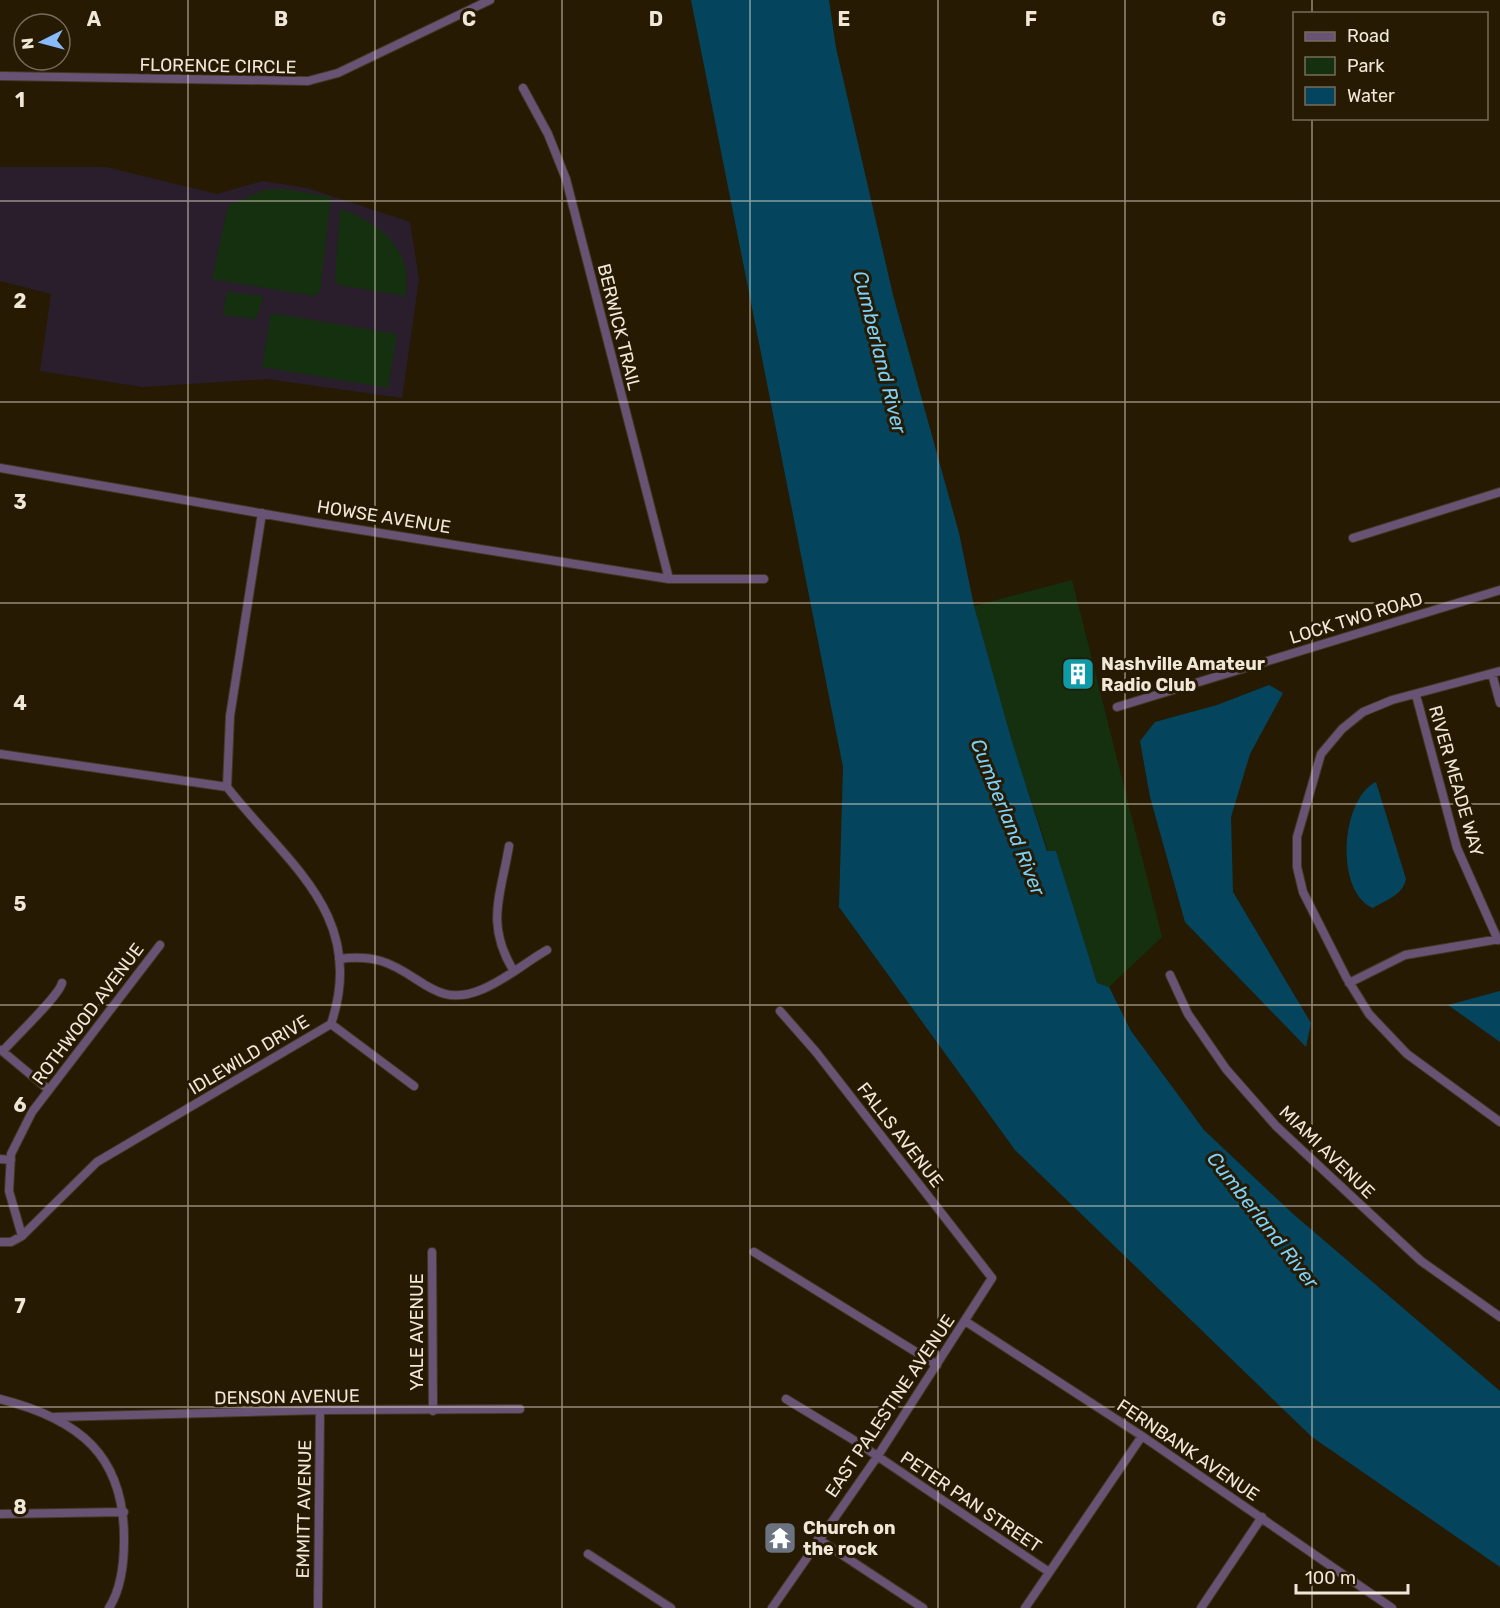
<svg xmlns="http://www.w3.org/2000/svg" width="1500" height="1608" viewBox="0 0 1500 1608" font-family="Rubik,sans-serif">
  <rect width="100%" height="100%" fill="#261a02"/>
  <path fill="#2a1e2c" d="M 0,167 L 106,167 L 217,194 L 262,181 L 307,188 L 410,222 L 419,279 L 402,398 L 267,379 L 142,387 L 40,371 L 51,294 L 0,281 Z"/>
  <path fill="#15300f" d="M 285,189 L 331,197 L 320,291 L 314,296 L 212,279 L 228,206 L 264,190 Z
    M 340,209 C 368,218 393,234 404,262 C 408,271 406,285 406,296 L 338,285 L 335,279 Z
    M 227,292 L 264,296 L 256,319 L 223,315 Z
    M 271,313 L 397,334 L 388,388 L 262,367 Z
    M 1072,580 L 1162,937 L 1109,987 L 1097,983 L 1056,851 L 1048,851 L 1011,738 L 974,606 Z"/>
  <path fill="#04455d" d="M 691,0 L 829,0 L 836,48 L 893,295 L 959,533 L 974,606 L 1011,738 L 1047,851 L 1056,851 L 1097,983 L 1109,987 L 1131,1031 L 1204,1130 L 1292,1213 L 1500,1391 L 1500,1567 L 1312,1437 L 1015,1150 L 839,907 L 843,767 Z
    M 1269,685 L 1283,693 L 1250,754 L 1231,817 L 1233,892 L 1311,1023 L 1306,1047 L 1185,922 L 1150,797 L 1140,741 L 1155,722 L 1217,705 Z
    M 1376,782 L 1406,879 C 1403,895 1386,900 1373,908 C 1334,892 1341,798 1376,782 Z
    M 1500,991 L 1500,1042 L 1448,1005 Z"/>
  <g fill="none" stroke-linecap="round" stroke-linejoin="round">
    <defs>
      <path id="minor" d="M 0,76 L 308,81 L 338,73 L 490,0
        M 523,88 L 548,134 L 566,179 L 669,579
        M 0,468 L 317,523 L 669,579 L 764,579
        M 1353,538 L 1500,492
        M 1500,671 L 1392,700 L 1363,712 L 1342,729 L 1321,754 L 1297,837 L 1297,867 L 1303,892 L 1346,977 L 1369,1014 L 1407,1054 L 1500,1122
        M 1492,674 L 1500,703
        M 1416,695 L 1457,848 L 1498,940
        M 1117,707 L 1500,590
        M 0,754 L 227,787
        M 227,787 L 230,716 L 262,513
        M 509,846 C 501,895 485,923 513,970
        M 339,959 C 354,957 367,957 381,961 C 421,973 435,1010 483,989 C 505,980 526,962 547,950
        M 1170,975 L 1188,1014 L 1226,1069 L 1276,1126 L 1421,1261 L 1500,1317
        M 1349,983 L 1405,955 L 1500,939
        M 331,1024 L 414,1086
        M 1,1050 L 49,1090
        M 3,1051 C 15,1037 59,996 62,983
        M 0,1159 L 11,1160
        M 22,1236 L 9,1191 L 11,1154 L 32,1112 L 160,945
        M 0,1242 L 11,1242 L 22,1236 L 97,1162 L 331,1024 C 368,915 286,863 227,787
        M 432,1252 L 433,1411
        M 754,1252 L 937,1365
        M 965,1321 L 1142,1436 L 1392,1608
        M 0,1399 C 79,1419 125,1455 124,1541 C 124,1563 121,1589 109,1608
        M 786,1399 L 852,1439 L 1049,1572
        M 54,1417 L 320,1410 L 520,1409
        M 0,1514 L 124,1512
        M 818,1539 L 923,1608
        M 588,1554 L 671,1608
        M 318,1608 L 320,1410
        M 772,1608 L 877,1457 L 992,1278 L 816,1052 L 780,1011
        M 1025,1608 L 1142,1436
        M 1201,1608 L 1262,1517"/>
    </defs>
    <use href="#minor" stroke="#423720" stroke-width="10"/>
    <use href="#minor" stroke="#695375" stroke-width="8"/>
  </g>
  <path fill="none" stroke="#f0e7d9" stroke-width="1.5" stroke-opacity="0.55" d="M 188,0 L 188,1608M 375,0 L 375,1608M 562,0 L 562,1608M 750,0 L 750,1608M 938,0 L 938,1608M 1125,0 L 1125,1608M 1312,0 L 1312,14M 1312,118 L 1312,1608M 0,201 L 1500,201M 0,402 L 1500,402M 0,603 L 1500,603M 0,804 L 1500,804M 0,1005 L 1500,1005M 0,1206 L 1500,1206M 0,1407 L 1500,1407"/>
  <defs>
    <symbol id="building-square" viewBox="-11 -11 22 22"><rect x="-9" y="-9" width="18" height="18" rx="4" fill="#0f9aa8" stroke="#261a02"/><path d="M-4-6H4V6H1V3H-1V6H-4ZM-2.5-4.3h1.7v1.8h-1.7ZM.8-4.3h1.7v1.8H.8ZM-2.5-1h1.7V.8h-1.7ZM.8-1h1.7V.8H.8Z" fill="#fff"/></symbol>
    <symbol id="temple-square" viewBox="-11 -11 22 22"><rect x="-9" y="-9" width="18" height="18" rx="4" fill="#6b7280" stroke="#261a02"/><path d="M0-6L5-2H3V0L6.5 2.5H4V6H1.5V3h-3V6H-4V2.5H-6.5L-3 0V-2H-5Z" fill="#fff"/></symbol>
  </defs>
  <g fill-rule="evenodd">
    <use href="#building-square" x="1059" y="655" width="38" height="38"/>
    <use href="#temple-square" x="761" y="1519" width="38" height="38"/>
  </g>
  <g text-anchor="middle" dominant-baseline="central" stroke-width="6" stroke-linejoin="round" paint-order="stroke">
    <g font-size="18" fill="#f0e7d9" stroke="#261a02">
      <text transform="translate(218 66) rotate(1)">FLORENCE CIRCLE</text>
      <text transform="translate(619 327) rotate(76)">BERWICK TRAIL</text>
      <text transform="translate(384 517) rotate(9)">HOWSE AVENUE</text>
      <text transform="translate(1356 618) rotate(-17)">LOCK TWO ROAD</text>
      <text transform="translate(1456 781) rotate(74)">RIVER MEADE WAY</text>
      <text transform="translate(88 1014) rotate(-53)">ROTHWOOD AVENUE</text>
      <text transform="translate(249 1055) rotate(-31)">IDLEWILD DRIVE</text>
      <text transform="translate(900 1135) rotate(52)">FALLS AVENUE</text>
      <text transform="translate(1327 1152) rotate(44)">MIAMI AVENUE</text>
      <text transform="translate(417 1332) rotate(-90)">YALE AVENUE</text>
      <text transform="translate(287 1397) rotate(-1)">DENSON AVENUE</text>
      <text transform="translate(890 1406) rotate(-56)">EAST PALESTINE AVENUE</text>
      <text transform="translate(1188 1450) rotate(34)">FERNBANK AVENUE</text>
      <text transform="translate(971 1502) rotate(34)">PETER PAN STREET</text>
      <text transform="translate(304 1509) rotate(-89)">EMMITT AVENUE</text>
    </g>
    <g font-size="18" font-weight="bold" fill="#f0e7d9" stroke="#261a02" text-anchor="start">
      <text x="1101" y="664">Nashville Amateur<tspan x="1101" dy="21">Radio Club</tspan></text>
      <text x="803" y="1528">Church on<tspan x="803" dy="21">the rock</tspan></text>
    </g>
    <g font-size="20" font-style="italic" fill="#7bd1fa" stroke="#261a02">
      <text transform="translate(880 352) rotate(76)">Cumberland River</text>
      <text transform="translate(1008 817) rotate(68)">Cumberland River</text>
      <text transform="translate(1263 1220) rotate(52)">Cumberland River</text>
    </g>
  </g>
  <g font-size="20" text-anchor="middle" font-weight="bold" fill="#f0e7d9" stroke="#261a02" stroke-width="6" stroke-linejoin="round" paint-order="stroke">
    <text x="94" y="26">A</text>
    <text x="281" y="26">B</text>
    <text x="469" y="26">C</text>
    <text x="656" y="26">D</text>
    <text x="844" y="26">E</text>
    <text x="1031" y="26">F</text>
    <text x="1219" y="26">G</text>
    <text x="20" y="107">1</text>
    <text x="20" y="308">2</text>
    <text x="20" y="509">3</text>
    <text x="20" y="710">4</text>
    <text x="20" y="911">5</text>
    <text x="20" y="1112">6</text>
    <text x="20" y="1313">7</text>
    <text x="20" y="1514">8</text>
  </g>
  <rect x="1293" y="12" width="195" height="108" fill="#261a02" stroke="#776c58" stroke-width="1.5"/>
  <rect x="1305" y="32" width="30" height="9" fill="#695375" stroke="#776c58" stroke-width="1.5"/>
  <text x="1347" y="42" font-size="18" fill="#f0e7d9">Road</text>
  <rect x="1305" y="57" width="30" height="18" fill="#15300f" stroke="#776c58" stroke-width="1.5"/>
  <text x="1347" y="72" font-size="18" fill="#f0e7d9">Park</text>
  <rect x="1305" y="87" width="30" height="18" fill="#04455d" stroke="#776c58" stroke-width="1.5"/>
  <text x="1347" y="102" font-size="18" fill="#f0e7d9">Water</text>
  <g transform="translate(42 42) rotate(264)"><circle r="28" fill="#261a02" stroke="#776c58" stroke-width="1.5"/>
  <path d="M0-4.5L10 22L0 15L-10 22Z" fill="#89bafc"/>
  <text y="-9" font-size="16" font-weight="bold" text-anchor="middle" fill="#f0e7d9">N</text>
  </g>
  <path d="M1296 1584v9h112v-9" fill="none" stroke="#f0e7d9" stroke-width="3"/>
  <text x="1305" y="1584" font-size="18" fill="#f0e7d9" stroke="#261a02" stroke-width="4.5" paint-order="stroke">100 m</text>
</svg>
